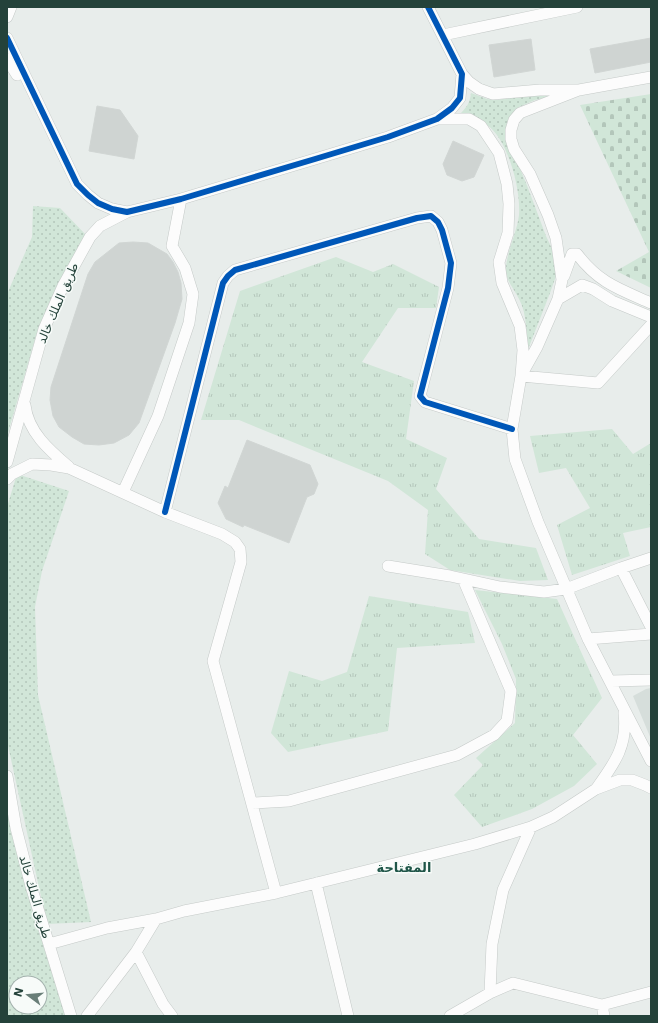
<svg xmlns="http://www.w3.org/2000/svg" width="658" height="1023" viewBox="0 0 658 1023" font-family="'DejaVu Sans',Cairo,sans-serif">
  <defs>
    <pattern id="grass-tufts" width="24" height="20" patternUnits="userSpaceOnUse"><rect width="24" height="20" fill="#d1e6d8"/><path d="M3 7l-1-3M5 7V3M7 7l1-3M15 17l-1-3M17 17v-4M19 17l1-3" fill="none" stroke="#b3c6ba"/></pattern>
    <pattern id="cemetery-stones" width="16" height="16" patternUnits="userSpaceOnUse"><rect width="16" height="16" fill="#d1e6d8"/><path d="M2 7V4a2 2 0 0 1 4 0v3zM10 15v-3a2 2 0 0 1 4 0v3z" fill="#b3c6ba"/></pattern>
    <pattern id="park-dots" width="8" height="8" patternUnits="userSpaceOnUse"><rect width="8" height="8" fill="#d1e6d8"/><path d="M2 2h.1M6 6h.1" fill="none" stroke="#b3c6ba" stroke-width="1.8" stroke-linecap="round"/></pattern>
  </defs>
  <rect width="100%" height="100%" fill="#e8edeb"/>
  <path fill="#d6dedb" d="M 651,688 L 651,739 L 633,696 L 646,689 Z"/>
  <path fill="url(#grass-tufts)" d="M 336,257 L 373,272 L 393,264 L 439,287 L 436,308 L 398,308 L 362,362 L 414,381 L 406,439 L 447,458 L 436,489 L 479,539 L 536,548 L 548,580 L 520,581 L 450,570 L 425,554 L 428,510 L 388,481 L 239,420 L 201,420 L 240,291 Z
    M 612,429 L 633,454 L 651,443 L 651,527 L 623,533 L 630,556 L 572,575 L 557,525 L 590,508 L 566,468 L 539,473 L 530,436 Z
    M 475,590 L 557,599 L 602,698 L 573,735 L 597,764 L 574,786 L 532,809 L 482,827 L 454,795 L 483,765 L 476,758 L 515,723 L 516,679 L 502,644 Z
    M 369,596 L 468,612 L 475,643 L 397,648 L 388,731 L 288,752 L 271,733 L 289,671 L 322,681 L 347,672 Z"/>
  <path fill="url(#cemetery-stones)" d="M 651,94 L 651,288 L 616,271 L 649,252 L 580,105 Z"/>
  <path fill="url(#park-dots)" fill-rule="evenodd" d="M 537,92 L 560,95 L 535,100 L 519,107 L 510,118 L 505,134 L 507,146 L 519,166 L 528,188 L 546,236 L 554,253 L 556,276 L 550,293 L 527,352 C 527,337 527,313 519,299 C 515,290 507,282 506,272 C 505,255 517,233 519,215 C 521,189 508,139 486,124 C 479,119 469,116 461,113 C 467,107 470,102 471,93 L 487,99 L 498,100 Z
    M 33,206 L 60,208 L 86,235 L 36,336 L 7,436 L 7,294 L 32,237 Z
    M 17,474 L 69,491 L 42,571 L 35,607 L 38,695 L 91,922 L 47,924 L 7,741 L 7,507 Z
    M 7,796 L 73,1016 L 7,1016 ZM 16,983 L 40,983 L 40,1007 L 16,1007 Z"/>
  <path fill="#cfd4d2" stroke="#d1d6d4" d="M 651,38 L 651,62 L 595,73 L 590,49 Z
    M 531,39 L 535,70 L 494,77 L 489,45 Z
    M 97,106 L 120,110 L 138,136 L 134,159 L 89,151 Z
    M 453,141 L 484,155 L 474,177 L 462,181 L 447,175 L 443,164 Z
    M 133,242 L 148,243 L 167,254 L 173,262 L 178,272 L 181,283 L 182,299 L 175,323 L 139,423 L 129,435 L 114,443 L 99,445 L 84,444 L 72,437 L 59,427 L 53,416 L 50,400 L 51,387 L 88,274 L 95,262 L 119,243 Z
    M 247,440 L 310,465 L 318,484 L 314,494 L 307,497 L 289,543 L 244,525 L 243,527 L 226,519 L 218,503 L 225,486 L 228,488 Z"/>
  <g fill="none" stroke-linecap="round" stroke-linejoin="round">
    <defs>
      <path id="minor" d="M 7,17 L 11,7
        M 443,35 L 577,7
        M 7,38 L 77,184 L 88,195 L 98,203 L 112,209 L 127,212 L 181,199 L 315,159 L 388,137 L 437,119 L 452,108 L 460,98 L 462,74 L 428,7
        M 7,59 L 17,75
        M 462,74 L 469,82 L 479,89 L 493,94 L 540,90 L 579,90 L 651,77
        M 437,119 L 469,119 L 481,126 L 499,153 L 507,184 L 509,204 L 508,233 L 499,262 L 502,283 L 520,326 L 523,350 L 521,376 L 512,429 L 515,459 L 538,522 L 588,639 L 651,761
        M 564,276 L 572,254 L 577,254 C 599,283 619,289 651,303
        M 558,299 L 582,285 L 593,289 L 612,301 L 651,317
        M 523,372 L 537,347 L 558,299 L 562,280 L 556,238 L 548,215 L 530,174 L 514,149 L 511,139 L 511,130 L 514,120 L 520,113 L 579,90
        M 521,376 L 598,383 L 651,325
        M 25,405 C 28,432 49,450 69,467
        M 7,462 L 44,329 L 63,286 L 90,237 L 100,226 L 127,212
        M 7,479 L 12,474 L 32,464 L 51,465 L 69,468 L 165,512 L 222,534 L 235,542 L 240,549 L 241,562 L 213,661 L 276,893
        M 123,492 L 158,416 L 189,323 L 193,294 L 185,268 L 172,246 L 181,199
        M 165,512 L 223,283 L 228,276 L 235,270 L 417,218 L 431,216 L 438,222 L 442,230 L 451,263 L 448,288 L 420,396 L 425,402 L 512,429
        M 388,566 L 450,576 L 500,587 L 544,592 L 566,589 L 621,568 L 651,558
        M 621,568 L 651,627
        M 588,639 L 651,634
        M 611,681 L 651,680
        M 7,776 L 16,828 L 31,886 L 71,1016
        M 596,789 C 614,764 628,746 624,713
        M 252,803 L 289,801 L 457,755 L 494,735 L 507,721 L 511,691 L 463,579
        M 316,883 L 348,1016
        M 49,944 L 107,928 L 156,919 L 184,911 L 276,893 L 475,844 L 531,827 L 553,817 L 596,789 L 620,780 L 632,780 L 645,785 L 651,788
        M 136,952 L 163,1004 L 172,1016
        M 490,993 L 492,944 L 503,890 L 531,827
        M 602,1005 L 604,1016
        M 87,1016 L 136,952 L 156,919
        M 450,1016 L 490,993 L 513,983 L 602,1005 L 651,992"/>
    </defs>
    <use href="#minor" stroke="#c5cac8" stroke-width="12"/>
    <use href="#minor" stroke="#fcfcfc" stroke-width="11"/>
    <defs>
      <path id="cycleway" d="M 7,38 L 77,184 L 88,195 L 98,203 L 112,209 L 127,212 L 181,199 L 315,159 L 388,137 L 437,119 L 452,108 L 460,98 L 462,74 L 428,7
        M 165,512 L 223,283 L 228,276 L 235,270 L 417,218 L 431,216 L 438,222 L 442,230 L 451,263 L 448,288 L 420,396 L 425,402 L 512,429"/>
    </defs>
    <use href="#cycleway" stroke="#f7fbf9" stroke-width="8"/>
    <use href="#cycleway" stroke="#0057b8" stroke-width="6"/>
  </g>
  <g text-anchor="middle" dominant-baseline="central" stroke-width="3" stroke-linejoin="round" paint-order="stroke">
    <g font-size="12" fill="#24423a" stroke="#f7fbf9">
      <text transform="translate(58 303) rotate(-67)">طريق الملك خالد</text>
      <text transform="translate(35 897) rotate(74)">طريق الملك خالد</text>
    </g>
    <g font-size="13" font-weight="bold" fill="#1f5548" stroke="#f7fbf9">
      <text x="404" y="867">المفتاحة</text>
    </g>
  </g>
  <rect width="658" height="1023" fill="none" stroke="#24423a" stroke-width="16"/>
  <g transform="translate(28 995) rotate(286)"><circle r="19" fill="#f7fbf9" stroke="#a3b1ad"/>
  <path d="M0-3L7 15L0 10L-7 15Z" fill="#697e78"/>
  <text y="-6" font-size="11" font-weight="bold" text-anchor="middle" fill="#24423a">N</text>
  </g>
</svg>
